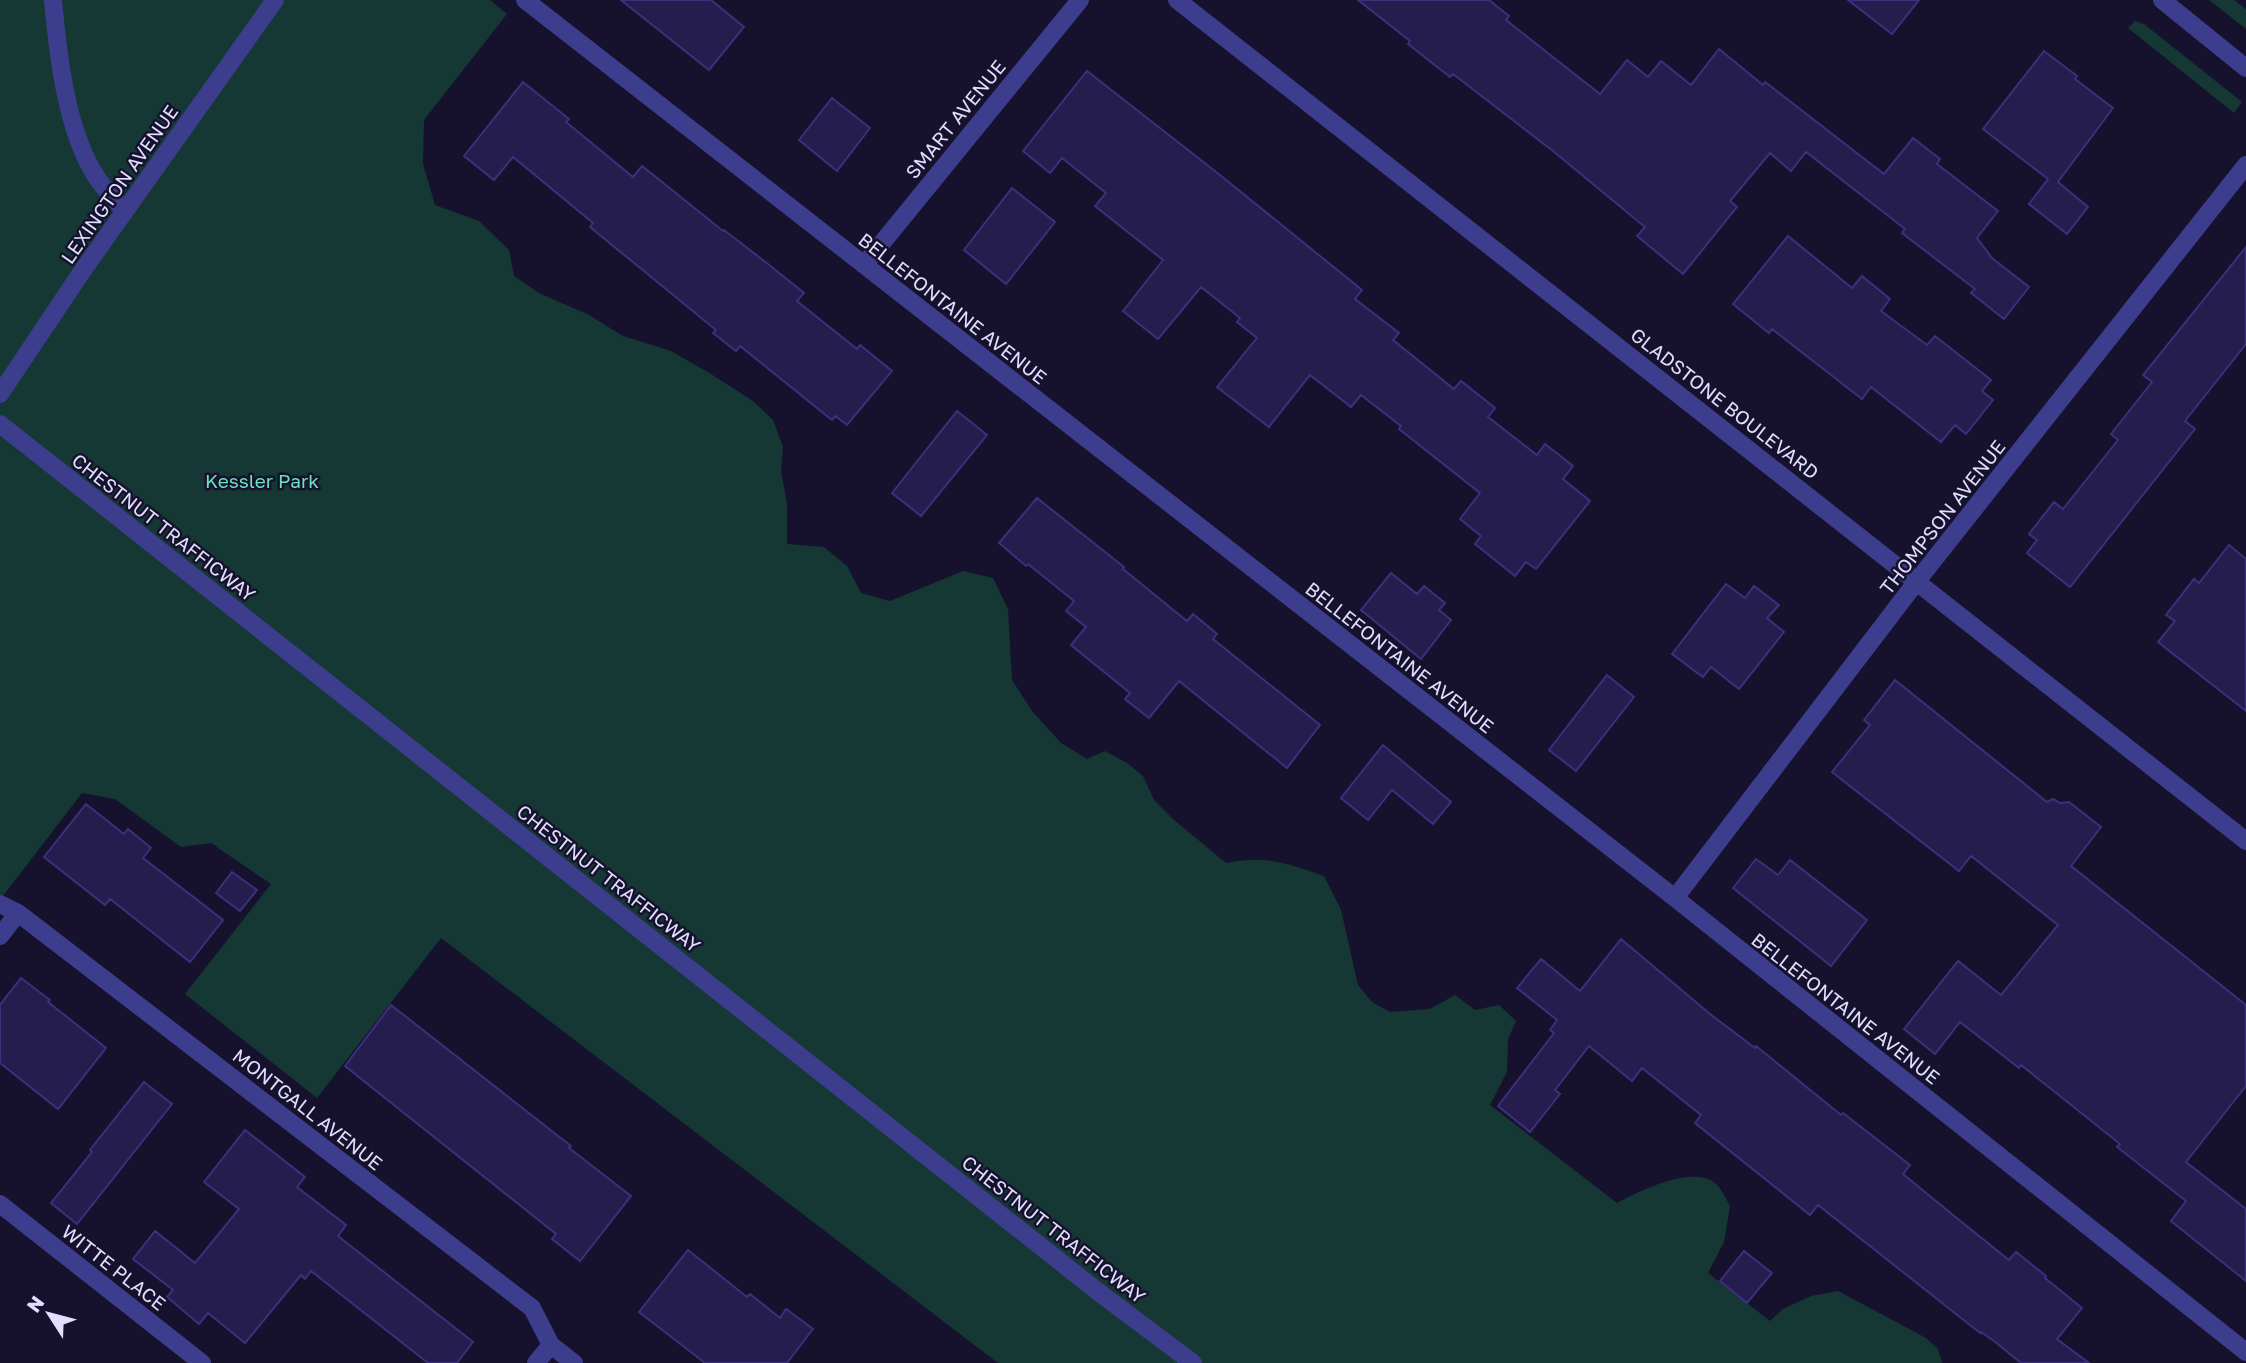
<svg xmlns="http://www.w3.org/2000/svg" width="2246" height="1363" viewBox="0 0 2246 1363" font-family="'Golos Text',sans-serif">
  <rect width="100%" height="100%" fill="#16122d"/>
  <path fill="#153835" d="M 0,0 L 490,0 L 507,14 L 424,120 L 423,164 L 435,205 L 479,221 L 509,250 L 514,276 L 539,293 L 589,315 L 623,336 L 671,351 L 711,374 L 753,401 L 773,420 L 783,447 L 781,472 L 787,503 L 787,544 L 824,547 L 847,566 L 861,593 L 890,601 L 963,571 L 993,578 L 1008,609 L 1012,680 L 1032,711 L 1061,743 L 1087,759 L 1105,751 L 1127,763 L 1143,776 L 1154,800 L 1173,819 L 1226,863 C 1267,855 1286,863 1324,876 L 1341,910 L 1358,985 L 1372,1002 L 1390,1012 L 1430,1009 L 1455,995 L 1475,1010 L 1499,1005 L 1516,1021 L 1508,1039 L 1507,1072 L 1490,1105 L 1617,1203 C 1640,1191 1691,1165 1715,1183 C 1721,1188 1726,1199 1730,1206 L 1724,1242 L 1708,1273 L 1770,1321 L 1783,1309 L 1811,1296 L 1838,1291 L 1926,1338 L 1938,1349 L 1942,1363 L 998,1363 L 441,938 L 317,1098 L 185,994 L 271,884 L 211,843 L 181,847 L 115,799 L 82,793 L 0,900 Z
    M 2209,0 L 2234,0 L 2246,9 L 2246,29 Z
    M 2135,21 L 2144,24 L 2242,102 L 2234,113 L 2128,28 Z"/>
  <path fill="#261d4f" stroke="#3c2f7b" stroke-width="2" d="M 621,0 L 711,0 L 744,27 L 709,70 Z
    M 1358,0 L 1489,0 L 1509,16 L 1506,20 L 1600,94 L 1627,60 L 1648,77 L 1661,61 L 1691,85 L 1719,49 L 1763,85 L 1765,82 L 1884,174 L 1913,138 L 1940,159 L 1937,164 L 1998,211 L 1977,238 L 1992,258 L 2029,287 L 2004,319 L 1971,293 L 1975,289 L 1902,233 L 1905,229 L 1806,152 L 1791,171 L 1770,153 L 1730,201 L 1737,207 L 1683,274 L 1637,236 L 1645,227 L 1553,151 L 1453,74 L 1450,77 L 1408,44 L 1410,41 Z
    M 1848,0 L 1919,0 L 1892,34 Z
    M 2044,51 L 2077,76 L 2075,79 L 2113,108 L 2058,182 L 2088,207 L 2067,234 L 2029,204 L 2048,179 L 1983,129 Z
    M 1087,71 L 1220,175 L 1362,290 L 1355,299 L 1399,333 L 1393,340 L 1454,389 L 1461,381 L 1495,408 L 1488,417 L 1537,455 L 1545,444 L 1573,466 L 1563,479 L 1590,501 L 1536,569 L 1526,562 L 1515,576 L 1475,544 L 1481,536 L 1460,519 L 1480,493 L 1399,429 L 1401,426 L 1361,395 L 1351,407 L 1310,375 L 1269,427 L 1217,387 L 1257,338 L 1237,322 L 1240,318 L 1201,287 L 1158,339 L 1123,311 L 1163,260 L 1095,206 L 1106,193 L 1062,158 L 1050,173 L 1023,151 Z
    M 523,82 L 569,119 L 566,122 L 633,177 L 642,166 L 723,231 L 724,230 L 768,264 L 804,293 L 797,301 L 857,349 L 860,345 L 892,371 L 847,425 L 835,416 L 832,420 L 740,346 L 736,351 L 713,333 L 716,330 L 590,227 L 593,223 L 513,157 L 494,180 L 464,156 Z
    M 832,98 L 870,128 L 837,171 L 799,140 Z
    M 1012,188 L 1055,222 L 1006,284 L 964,250 Z
    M 1788,236 L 1852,288 L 1862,276 L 1890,299 L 1881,311 L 1927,345 L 1935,336 L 1991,380 L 1982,391 L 1993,400 L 1966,434 L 1955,425 L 1941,442 L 1871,387 L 1862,399 L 1772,329 L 1769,333 L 1733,304 Z
    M 2246,247 L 2246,344 L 2185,421 L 2195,429 L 2070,587 L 2027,553 L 2037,540 L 2029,534 L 2054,502 L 2063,509 L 2118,440 L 2111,434 L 2152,382 L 2143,375 Z
    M 957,411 L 987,435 L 921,516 L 892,493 Z
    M 1037,498 L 1124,567 L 1123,569 L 1187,621 L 1193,614 L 1217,634 L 1213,639 L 1320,725 L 1287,768 L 1179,681 L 1149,718 L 1125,699 L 1130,693 L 1071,645 L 1086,627 L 1066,611 L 1074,601 L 1028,564 L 1026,566 L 999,543 Z
    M 2229,545 L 2246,559 L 2246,711 L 2158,642 L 2175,621 L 2166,615 L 2194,579 L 2199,583 Z
    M 1391,573 L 1417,594 L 1424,586 L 1445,603 L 1439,610 L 1451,620 L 1421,659 L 1361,610 Z
    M 1726,584 L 1745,598 L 1754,586 L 1779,605 L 1767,618 L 1784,632 L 1739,689 L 1711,667 L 1703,677 L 1672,654 Z
    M 1607,675 L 1634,697 L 1576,771 L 1549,750 Z
    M 1895,680 L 2047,802 L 2053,799 L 2060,803 L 2069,802 L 2101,827 L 2071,866 L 2246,1005 L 2246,1086 L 2186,1162 L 2246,1209 L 2246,1281 L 2171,1221 L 2186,1201 L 2117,1147 L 2120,1144 L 2021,1065 L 2019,1068 L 1960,1022 L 1935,1054 L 1904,1029 L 1958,961 L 2001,995 L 2058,925 L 1971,856 L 1959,871 L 1832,772 L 1870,725 L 1864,720 Z
    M 1383,745 L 1451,802 L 1433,824 L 1392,790 L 1368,820 L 1341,798 Z
    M 86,804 L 124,834 L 128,829 L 151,848 L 143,858 L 223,920 L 190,962 L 110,899 L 105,905 L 44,857 Z
    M 1756,859 L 1778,875 L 1790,860 L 1867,920 L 1831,966 L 1733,888 Z
    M 232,872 L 257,890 L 240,911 L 216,893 Z
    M 1621,939 L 1710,1014 L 1755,1048 L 1756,1046 L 1841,1115 L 1843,1113 L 1910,1165 L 1903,1174 L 1953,1215 L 2009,1260 L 2016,1252 L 2046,1276 L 2045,1278 L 2082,1308 L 2057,1339 L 2089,1363 L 2021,1363 L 1994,1341 L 1981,1332 L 1980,1333 L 1818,1205 L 1810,1215 L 1695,1123 L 1701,1115 L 1642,1068 L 1632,1081 L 1589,1046 L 1555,1090 L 1560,1094 L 1530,1132 L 1498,1106 L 1554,1033 L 1550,1030 L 1557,1020 L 1517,988 L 1541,959 L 1580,991 Z
    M 21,978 L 50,1000 L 48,1002 L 106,1048 L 58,1109 L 0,1063 L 0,1005 Z
    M 391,1005 L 571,1146 L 569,1148 L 631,1196 L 580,1261 L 552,1239 L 556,1234 L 345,1066 Z
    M 144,1082 L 172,1104 L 77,1224 L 51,1203 L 92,1152 L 90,1150 Z
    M 245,1130 L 305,1177 L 297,1187 L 346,1225 L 338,1236 L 473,1342 L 457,1363 L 428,1363 L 311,1271 L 305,1279 L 301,1275 L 245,1343 L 208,1313 L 199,1324 L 167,1297 L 173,1290 L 133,1259 L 155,1231 L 195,1263 L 239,1209 L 204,1182 Z
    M 688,1250 L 747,1297 L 750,1294 L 780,1318 L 786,1309 L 813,1329 L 787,1363 L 705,1363 L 639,1312 Z
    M 1744,1251 L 1772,1273 L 1747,1303 L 1720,1281 Z"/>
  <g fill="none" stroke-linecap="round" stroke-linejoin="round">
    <path stroke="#3d3d8d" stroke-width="18" d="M 53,0 C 58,55 66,131 97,178 C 105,190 116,200 125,211
      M 525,0 L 1675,898 L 2246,1352
      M 1177,0 L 2246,841
      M 2162,0 L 2246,68
      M 864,265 L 1080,0
      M 0,394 L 83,270 L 275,0
      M 0,424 L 1101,1294 L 1193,1363
      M 1675,898 L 1917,581 L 2246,165
      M 0,904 L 18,913 L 532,1308 L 551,1345 L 574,1363
      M 0,936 L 18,913
      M 0,1204 L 202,1363
      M 536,1363 L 551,1345"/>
  </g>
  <g text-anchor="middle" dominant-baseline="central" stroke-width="5" stroke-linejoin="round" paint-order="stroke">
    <g font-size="19" fill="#e1deff" stroke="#16122d">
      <text transform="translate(955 119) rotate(-51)">SMART AVENUE</text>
      <text transform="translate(119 184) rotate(-55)">LEXINGTON AVENUE</text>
      <text transform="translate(953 308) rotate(38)">BELLEFONTAINE AVENUE</text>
      <text transform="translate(1725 403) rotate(38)">GLADSTONE BOULEVARD</text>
      <text transform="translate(1942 517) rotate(-52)">THOMPSON AVENUE</text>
      <text transform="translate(164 527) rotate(38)">CHESTNUT TRAFFICWAY</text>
      <text transform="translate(1400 657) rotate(38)">BELLEFONTAINE AVENUE</text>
      <text transform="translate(609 878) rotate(38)">CHESTNUT TRAFFICWAY</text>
      <text transform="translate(1846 1008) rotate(38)">BELLEFONTAINE AVENUE</text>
      <text transform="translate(308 1109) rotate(38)">MONTGALL AVENUE</text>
      <text transform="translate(1054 1229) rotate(38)">CHESTNUT TRAFFICWAY</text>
      <text transform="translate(114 1267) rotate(38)">WITTE PLACE</text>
    </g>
    <g font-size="19" fill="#67e3c0" stroke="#16122d">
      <text x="262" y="480">Kessler Park</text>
    </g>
  </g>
  <g transform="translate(49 1314) rotate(306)" stroke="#16122d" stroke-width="5" paint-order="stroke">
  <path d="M0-5L12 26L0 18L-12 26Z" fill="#e1deff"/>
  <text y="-10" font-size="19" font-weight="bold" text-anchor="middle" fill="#e1deff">N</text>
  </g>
</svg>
